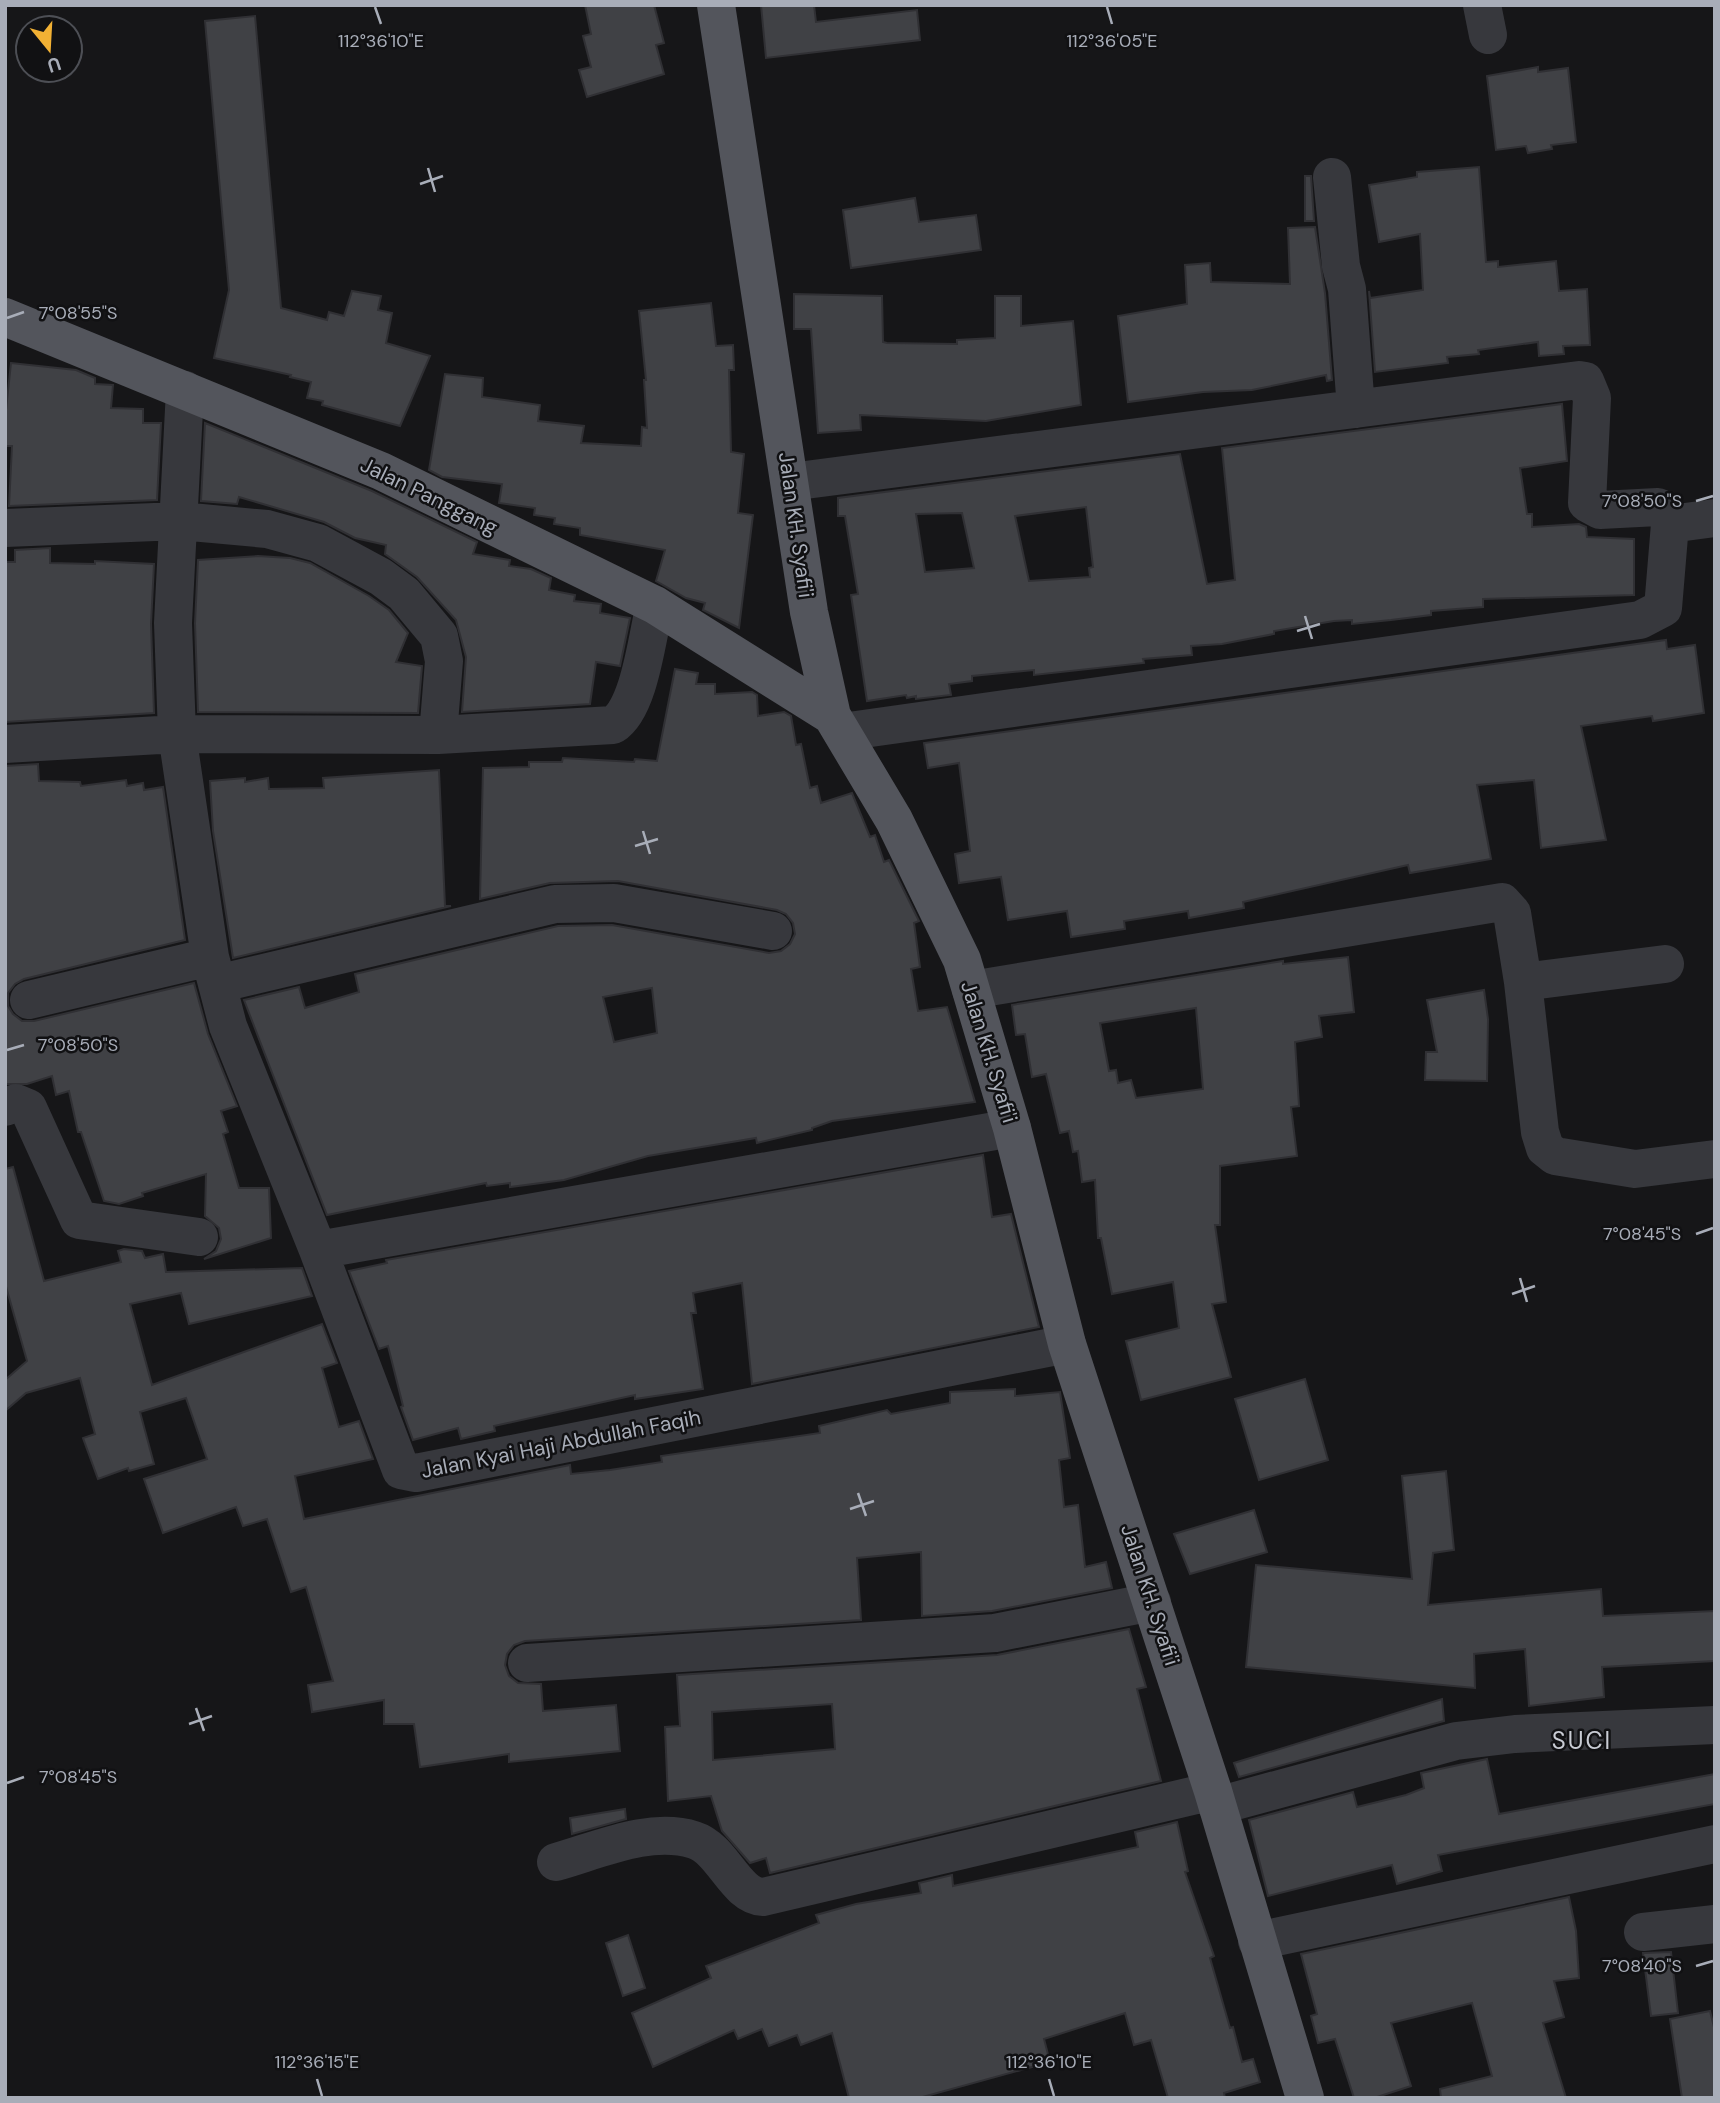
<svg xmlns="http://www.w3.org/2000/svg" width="1720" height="2103" viewBox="0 0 1720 2103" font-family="'DM Sans',sans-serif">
  <rect width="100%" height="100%" fill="#161618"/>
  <path fill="#404145" stroke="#303034" stroke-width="2" fill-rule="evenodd" d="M 585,5 L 654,5 L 664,43 L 656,45 L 664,74 L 587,97 L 579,70 L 591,67 L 583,36 L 591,34 Z
    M 761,5 L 814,5 L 816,22 L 917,10 L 920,40 L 766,58 Z
    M 255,16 L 281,308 L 327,320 L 329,312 L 344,316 L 352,291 L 381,296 L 378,310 L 392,313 L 386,343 L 430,356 L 400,426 L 322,405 L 323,401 L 307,398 L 311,382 L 290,377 L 291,375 L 214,358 L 229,290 L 205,21 Z
    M 1538,67 L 1538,72 L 1568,68 L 1576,142 L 1551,145 L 1552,149 L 1528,153 L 1526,146 L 1496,150 L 1487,76 Z
    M 1479,167 L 1486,262 L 1498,261 L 1498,267 L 1556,261 L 1559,291 L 1587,289 L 1590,345 L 1563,346 L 1564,354 L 1539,356 L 1538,342 L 1478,350 L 1479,354 L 1447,357 L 1448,363 L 1375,372 L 1369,291 L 1370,298 L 1423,290 L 1420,234 L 1379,242 L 1369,185 L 1417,177 L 1417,172 Z
    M 1305,176 L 1311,176 L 1314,221 L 1305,221 Z
    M 915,198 L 919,222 L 976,215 L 981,250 L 851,268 L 843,210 Z
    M 1315,227 L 1325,293 L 1332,380 L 1327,381 L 1326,375 L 1252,390 L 1203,392 L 1128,402 L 1118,316 L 1187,304 L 1185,265 L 1210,263 L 1211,282 L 1290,284 L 1288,228 Z
    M 794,294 L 882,296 L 883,342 L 887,343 L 957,344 L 957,340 L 995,338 L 995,296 L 1021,296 L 1021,326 L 1073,321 L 1081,405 L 986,421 L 860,415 L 861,430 L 818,433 L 811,329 L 794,329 Z
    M 711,303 L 716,346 L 733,345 L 734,370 L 729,370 L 731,452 L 744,454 L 738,513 L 753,515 L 739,628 L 703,610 L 705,603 L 686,598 L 656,581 L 665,550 L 580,535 L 580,528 L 554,524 L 555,518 L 534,515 L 535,508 L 499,503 L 502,484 L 442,477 L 429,470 L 445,374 L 483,378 L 482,397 L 540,405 L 538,421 L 584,426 L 581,443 L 641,446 L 642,427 L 647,428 L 644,380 L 646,380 L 639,311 Z
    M 11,363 L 76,370 L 95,378 L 95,384 L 113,385 L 111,408 L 143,409 L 143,423 L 161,423 L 157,500 L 9,506 L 12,446 L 5,446 L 5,419 Z
    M 1562,404 L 1567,461 L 1520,468 L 1527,514 L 1532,514 L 1532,527 L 1579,524 L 1586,527 L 1587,537 L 1634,539 L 1634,595 L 1483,599 L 1483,607 L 1431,611 L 1431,615 L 1391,620 L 1352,624 L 1352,620 L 1334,621 L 1274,631 L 1274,634 L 1222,644 L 1191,646 L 1192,655 L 1143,659 L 1144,663 L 1034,675 L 1034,670 L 972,676 L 972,681 L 949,684 L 951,695 L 916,699 L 916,696 L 907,698 L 906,695 L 867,701 L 851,595 L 858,594 L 845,516 L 838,516 L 838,498 L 1180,454 L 1207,584 L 1235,580 L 1222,448 ZM 1086,507 L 1093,567 L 1089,568 L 1090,577 L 1029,581 L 1015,516 ZM 962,513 L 974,568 L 925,572 L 916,514 Z
    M 205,423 L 372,491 L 477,542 L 473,554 L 510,560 L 509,566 L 531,569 L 551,578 L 549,590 L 575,595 L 574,601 L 601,604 L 600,613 L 630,618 L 620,666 L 596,662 L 590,704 L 462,712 L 466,657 L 456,620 L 417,577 L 385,554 L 386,545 L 355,538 L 324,522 L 239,497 L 237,504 L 201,501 Z
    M 50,548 L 50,563 L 95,564 L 95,561 L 154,564 L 151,624 L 154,713 L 5,722 L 5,562 L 15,562 L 15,550 Z
    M 258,556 L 290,558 L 310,563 L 369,596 L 389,610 L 408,633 L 396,662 L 422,666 L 418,713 L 198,712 L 195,623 L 198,560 Z
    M 1666,640 L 1667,649 L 1695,645 L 1704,713 L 1653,721 L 1652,716 L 1581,726 L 1606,840 L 1541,848 L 1534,780 L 1477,785 L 1491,859 L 1410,873 L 1408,865 L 1243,902 L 1244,908 L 1189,918 L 1188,911 L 1124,921 L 1125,929 L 1071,937 L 1067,911 L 1008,920 L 1001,877 L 959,883 L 955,854 L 970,851 L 959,763 L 928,768 L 924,743 Z
    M 675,669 L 698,673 L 696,684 L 715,684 L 715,694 L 752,692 L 757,695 L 758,716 L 784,712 L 791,716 L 796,745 L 801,744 L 810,788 L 817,786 L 821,803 L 852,793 L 870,837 L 875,835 L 884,862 L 889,860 L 919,921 L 914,923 L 920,967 L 911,969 L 918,1011 L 947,1007 L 975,1102 L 832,1121 L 812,1128 L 812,1130 L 757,1143 L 756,1138 L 648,1156 L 564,1180 L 510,1187 L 510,1183 L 487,1186 L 486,1183 L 327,1215 L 244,1000 L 299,987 L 305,1008 L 359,992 L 355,974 L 558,926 L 612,925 L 769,953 L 781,951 L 790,944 L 795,934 L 793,923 L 786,914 L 777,910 L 618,881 L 550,883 L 480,899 L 483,768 L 529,767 L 529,762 L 562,762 L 563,758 L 634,762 L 635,759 L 657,761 ZM 652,988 L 657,1033 L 614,1042 L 603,997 Z
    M 38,764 L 39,781 L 80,782 L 81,786 L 126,780 L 127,786 L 143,783 L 144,790 L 163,787 L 185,940 L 24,979 L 15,984 L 8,993 L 8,1006 L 13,1014 L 22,1021 L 34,1021 L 194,983 L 208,1034 L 237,1106 L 221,1111 L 228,1132 L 223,1134 L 239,1188 L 269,1188 L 271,1238 L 204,1259 L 216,1251 L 221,1239 L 219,1228 L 205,1216 L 206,1174 L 142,1193 L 143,1196 L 119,1204 L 104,1201 L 81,1132 L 78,1132 L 69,1091 L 56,1095 L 52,1076 L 27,1084 L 5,1084 L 5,766 Z
    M 439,770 L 445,906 L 451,906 L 233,958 L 213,831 L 210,781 L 245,778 L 245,782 L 268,778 L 269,789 L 324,788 L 323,778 Z
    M 1348,957 L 1354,1012 L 1319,1016 L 1322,1037 L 1295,1042 L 1299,1106 L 1291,1107 L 1297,1156 L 1220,1166 L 1220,1225 L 1215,1225 L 1226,1302 L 1212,1304 L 1231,1377 L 1141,1400 L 1126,1341 L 1179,1328 L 1173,1282 L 1112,1294 L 1101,1238 L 1098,1238 L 1095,1180 L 1082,1182 L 1078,1151 L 1073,1152 L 1069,1131 L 1060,1133 L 1046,1074 L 1032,1077 L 1025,1034 L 1016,1035 L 1012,1005 L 1283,961 L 1283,964 ZM 1196,1008 L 1203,1089 L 1136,1098 L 1131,1080 L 1118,1083 L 1116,1070 L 1109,1071 L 1100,1023 Z
    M 1484,990 L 1488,1019 L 1487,1081 L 1425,1080 L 1426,1052 L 1437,1052 L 1427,1000 Z
    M 983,1155 L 992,1217 L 1011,1214 L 1039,1327 L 752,1384 L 742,1283 L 693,1293 L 696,1313 L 691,1313 L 703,1389 L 635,1399 L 635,1395 L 494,1426 L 495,1431 L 461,1439 L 458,1428 L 413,1440 L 401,1407 L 403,1406 L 388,1346 L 379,1349 L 349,1271 L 387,1263 L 386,1260 Z
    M 13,1167 L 44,1281 L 121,1262 L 118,1251 L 124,1249 L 142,1251 L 145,1258 L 163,1254 L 166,1272 L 302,1268 L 312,1296 L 189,1324 L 181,1293 L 130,1304 L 152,1385 L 322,1324 L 337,1363 L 322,1368 L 339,1427 L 359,1421 L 373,1459 L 295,1476 L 304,1519 L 570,1465 L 571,1474 L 610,1470 L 662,1462 L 661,1456 L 820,1433 L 819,1426 L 887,1410 L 891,1414 L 950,1403 L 950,1392 L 1015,1389 L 1015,1396 L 1060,1392 L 1070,1458 L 1059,1460 L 1064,1507 L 1078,1505 L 1085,1567 L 1106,1562 L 1112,1588 L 992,1611 L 922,1616 L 921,1552 L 857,1558 L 861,1620 L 525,1641 L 514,1645 L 507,1654 L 505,1665 L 509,1676 L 518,1683 L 541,1684 L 543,1711 L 616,1705 L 620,1751 L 509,1762 L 509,1754 L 420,1767 L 414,1724 L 384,1724 L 384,1700 L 312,1712 L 308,1685 L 333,1681 L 306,1587 L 291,1592 L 267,1519 L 243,1526 L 236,1507 L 163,1533 L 144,1479 L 207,1459 L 186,1398 L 140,1412 L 154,1464 L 129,1471 L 128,1468 L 98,1479 L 83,1438 L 95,1434 L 80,1378 L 26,1393 L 5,1411 L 5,1380 L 27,1361 L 5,1283 L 5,1169 Z
    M 1305,1379 L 1328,1460 L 1259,1480 L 1235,1399 Z
    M 1446,1471 L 1454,1550 L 1433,1553 L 1428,1605 L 1601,1589 L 1603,1616 L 1715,1611 L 1715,1661 L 1602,1667 L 1604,1697 L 1529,1706 L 1525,1649 L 1474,1654 L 1475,1688 L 1246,1667 L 1256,1565 L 1412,1579 L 1402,1476 Z
    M 1254,1510 L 1267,1552 L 1190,1574 L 1174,1534 Z
    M 1129,1629 L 1146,1687 L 1137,1689 L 1161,1781 L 770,1873 L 766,1858 L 750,1863 L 722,1831 L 711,1796 L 668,1801 L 665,1727 L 680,1726 L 677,1675 L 997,1655 ZM 832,1704 L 835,1749 L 713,1760 L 712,1712 Z
    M 1442,1699 L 1444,1721 L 1239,1777 L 1234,1763 Z
    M 1487,1759 L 1499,1814 L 1715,1774 L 1715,1804 L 1438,1855 L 1442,1871 L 1397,1884 L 1392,1865 L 1268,1896 L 1249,1820 L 1353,1792 L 1357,1807 L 1406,1795 L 1424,1788 L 1421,1773 Z
    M 625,1809 L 626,1819 L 572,1834 L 570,1818 Z
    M 1177,1822 L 1188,1871 L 1185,1872 L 1214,1956 L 1210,1958 L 1230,2028 L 1233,2027 L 1242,2062 L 1253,2059 L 1260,2082 L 1224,2093 L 1225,2098 L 1168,2098 L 1151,2040 L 1134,2045 L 1125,2013 L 1044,2039 L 1050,2062 L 919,2098 L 849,2098 L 832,2033 L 801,2045 L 797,2035 L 769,2046 L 762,2029 L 738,2039 L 734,2030 L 653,2067 L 632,2013 L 711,1978 L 706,1966 L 819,1923 L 816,1915 L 856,1904 L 921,1893 L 919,1883 L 952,1875 L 953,1886 L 1138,1847 L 1135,1832 Z
    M 1569,1897 L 1576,1931 L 1579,1978 L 1554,1981 L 1564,2017 L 1543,2023 L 1566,2098 L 1441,2098 L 1440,2089 L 1492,2076 L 1472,2003 L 1391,2023 L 1411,2086 L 1374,2098 L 1354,2098 L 1335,2039 L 1318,2043 L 1311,2016 L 1317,2014 L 1301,1954 Z
    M 628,1935 L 645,1988 L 623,1996 L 606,1943 Z
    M 1671,1952 L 1678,2013 L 1651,2016 L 1643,1953 Z
    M 1710,2011 L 1715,2031 L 1715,2098 L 1682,2098 L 1670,2019 Z"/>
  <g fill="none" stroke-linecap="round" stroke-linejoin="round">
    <path stroke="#37383d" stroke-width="38" d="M 1482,5 L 1488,35
      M 1332,177 L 1341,266 L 1347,289 L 1356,409
      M 185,390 L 173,623 L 177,734 L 210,957 L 228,1026 L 318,1250 L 401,1470 L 416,1473 L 1067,1344
      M 790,482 L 1579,380 L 1585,381 L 1592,398 L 1587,503 L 1600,510 L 1658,507 L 1665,511 L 1670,524 L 1663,608 L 1640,620 L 842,732
      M 1670,524 L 1715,518
      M 5,528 L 180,521 L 267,529 L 318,543 L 381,577 L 404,594 L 439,636 L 444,661 L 438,735
      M 5,744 L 177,734 L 438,735 L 613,725 C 640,708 647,636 655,605
      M 1523,982 L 1665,964
      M 217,984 L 555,904 L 614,903 L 773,931
      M 971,990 L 1502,902 L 1512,913 L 1523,982 L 1540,1132 L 1545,1148 L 1555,1156 L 1635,1169 L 1715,1159
      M 29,1000 L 210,957
      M 5,1107 L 16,1103 L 28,1108 L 79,1220 L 199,1237
      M 318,1250 L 1012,1128
      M 527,1663 L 995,1633 L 1152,1602
      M 1217,1806 L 1456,1741 L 1515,1734 L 1715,1725
      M 556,1862 C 599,1850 650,1826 694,1840 C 723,1849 735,1896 763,1897 L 1213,1791
      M 1643,1932 L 1715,1924
      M 1257,1941 L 1715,1844"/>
    <path stroke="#53555c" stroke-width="38" d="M 716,5 L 809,612 L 832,716 L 894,820 L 962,960 L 1012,1128 L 1067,1344 L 1213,1791 L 1305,2098
      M 5,317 L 381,471 L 655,605 L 832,716"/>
  </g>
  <path fill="none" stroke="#a8adb8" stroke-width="2.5" d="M 375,7 L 381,24M 1107,7 L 1112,24M 428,168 L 435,192M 420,184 L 443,176M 7,318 L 24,312M 1696,501 L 1713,496M 1305,616 L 1312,639M 1297,631 L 1320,624M 643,831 L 650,854M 635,846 L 658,839M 7,1050 L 24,1045M 1696,1234 L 1713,1228M 1520,1278 L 1527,1302M 1512,1294 L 1535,1286M 858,1493 L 866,1516M 850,1509 L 874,1501M 196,1708 L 204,1731M 189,1724 L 212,1716M 7,1783 L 24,1777M 1696,1966 L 1713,1961M 317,2079 L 322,2096M 1049,2079 L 1054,2096"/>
  <g text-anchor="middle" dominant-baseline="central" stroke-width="5" stroke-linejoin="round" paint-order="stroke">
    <g font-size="21" fill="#a8adb8" stroke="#111113">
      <text transform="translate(429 496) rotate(26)">Jalan Panggang</text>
      <text transform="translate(796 525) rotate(82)">Jalan KH. Syafi'i</text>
      <text transform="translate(989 1052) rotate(73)">Jalan KH. Syafi'i</text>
      <text transform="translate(561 1444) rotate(-11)">Jalan Kyai Haji Abdullah Faqih</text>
      <text transform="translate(1150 1595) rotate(72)">Jalan KH. Syafi'i</text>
    </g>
    <g font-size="24" letter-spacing="2" fill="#c9ccd4" stroke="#111113">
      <text x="1582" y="1740">SUCI</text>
    </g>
  </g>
  <g font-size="18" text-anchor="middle" fill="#a8adb8" stroke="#111113" stroke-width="5" stroke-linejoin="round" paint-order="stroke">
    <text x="381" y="47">112°36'10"E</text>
    <text x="1112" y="47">112°36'05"E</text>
    <text x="78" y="319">7°08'55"S</text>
    <text x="1642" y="507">7°08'50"S</text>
    <text x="78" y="1051">7°08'50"S</text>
    <text x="1642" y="1240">7°08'45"S</text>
    <text x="78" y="1783">7°08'45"S</text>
    <text x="1642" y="1972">7°08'40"S</text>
    <text x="317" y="2068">112°36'15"E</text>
    <text x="1049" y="2068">112°36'10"E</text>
  </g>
  <rect width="1720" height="2103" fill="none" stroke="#a8adb8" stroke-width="14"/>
  <g transform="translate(49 49) rotate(162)"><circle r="33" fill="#111113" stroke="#4d4f55" stroke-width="2"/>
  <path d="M0-5L12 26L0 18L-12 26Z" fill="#f2b134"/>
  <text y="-10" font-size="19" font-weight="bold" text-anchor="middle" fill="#a8adb8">U</text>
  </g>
</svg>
